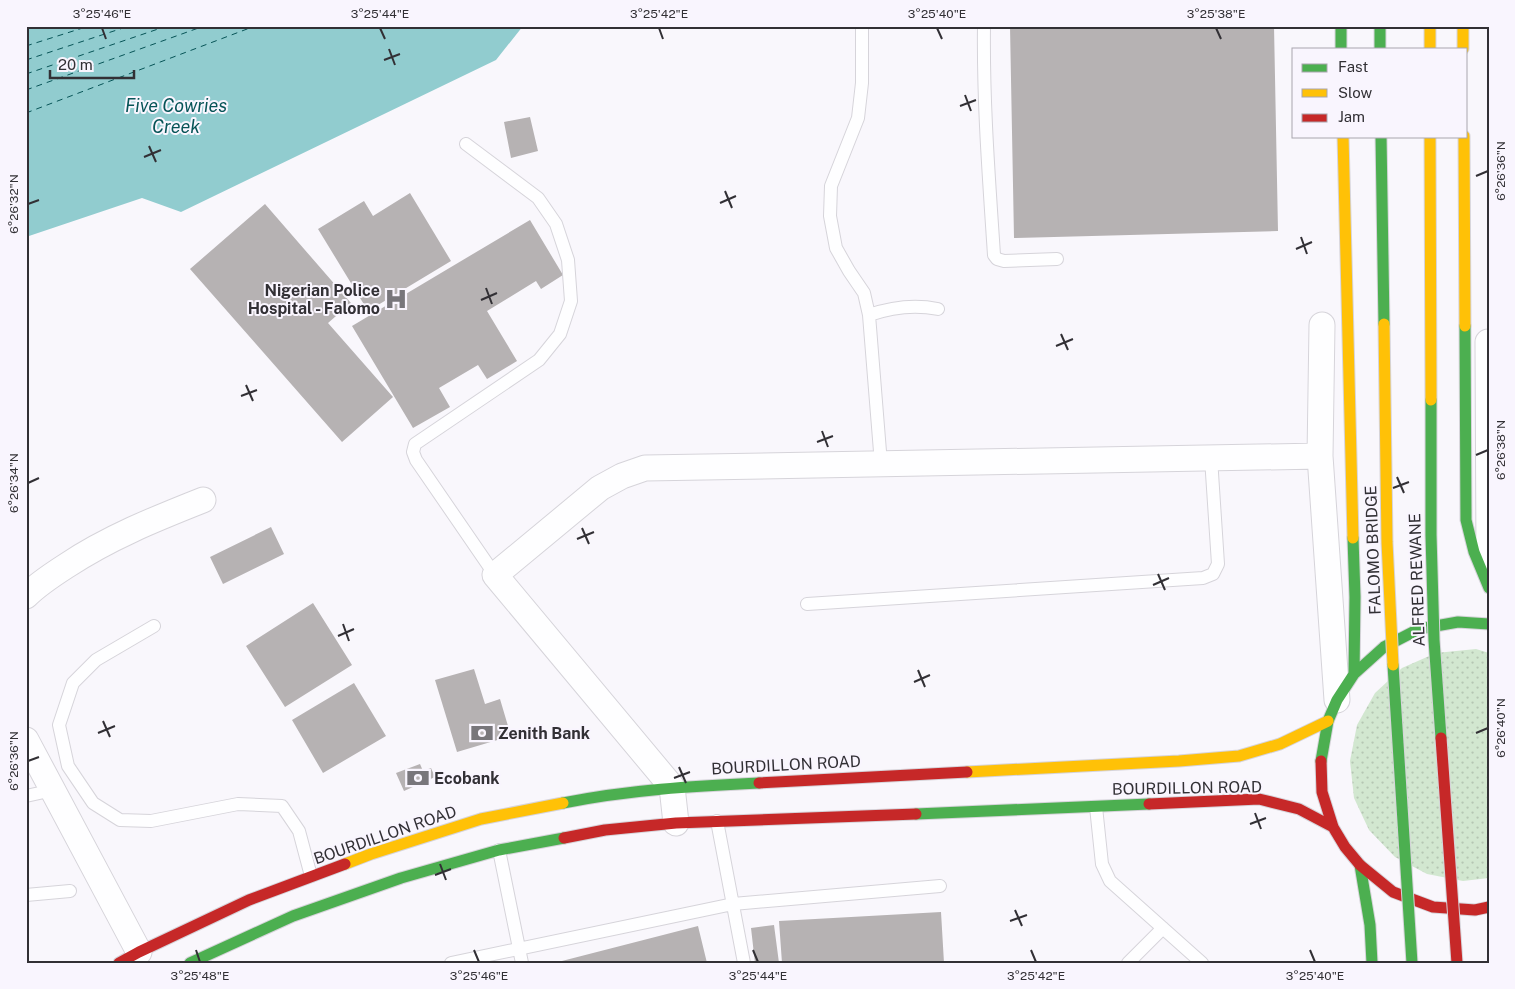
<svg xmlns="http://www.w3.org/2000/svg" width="1515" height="989" viewBox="0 0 1515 989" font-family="'Public Sans',sans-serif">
  <defs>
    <pattern id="grass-dots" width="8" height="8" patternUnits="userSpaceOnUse" patternTransform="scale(1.25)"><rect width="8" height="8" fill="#d2e7d0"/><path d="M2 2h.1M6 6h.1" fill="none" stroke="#b5c6b3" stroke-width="1.8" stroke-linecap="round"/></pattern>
  </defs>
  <rect width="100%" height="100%" fill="#f9f7fc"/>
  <path fill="url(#grass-dots)" d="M 1476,649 L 1489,653 L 1489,878 L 1463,881 L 1427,874 L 1395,857 L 1369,830 L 1354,798 L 1350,761 L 1357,725 L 1375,693 L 1402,668 L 1436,653 Z"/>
  <path fill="#91cccf" d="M 26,26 L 523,26 L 496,60 L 181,212 L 142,198 L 26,237 Z"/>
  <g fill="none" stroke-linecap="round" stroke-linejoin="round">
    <path stroke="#075457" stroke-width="1" stroke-dasharray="6 5" stroke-linecap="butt" d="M 26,46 L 89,26
      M 26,60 L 129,26
      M 26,74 L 167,26
      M 26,90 L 204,26
      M 26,113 L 255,26"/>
  </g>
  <path fill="#b6b2b3" d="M 1010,26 L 1274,26 L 1278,231 L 1014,238 Z
    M 530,117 L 538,151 L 511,158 L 504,122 Z
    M 410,193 L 451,261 L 368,311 L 318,229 L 364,201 L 373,216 Z
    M 265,204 L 351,303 L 328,323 L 393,397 L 342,442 L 190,269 Z
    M 530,220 L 563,275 L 541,289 L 536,281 L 487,311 L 517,361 L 487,379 L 478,365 L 439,388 L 450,407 L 413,428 L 352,326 Z
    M 271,527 L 284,554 L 223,584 L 210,557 Z
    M 313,603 L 352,665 L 285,707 L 246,646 Z
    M 474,669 L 485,704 L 500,699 L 511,736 L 457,752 L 435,680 Z
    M 354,683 L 386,736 L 323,773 L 292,720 Z
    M 420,764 L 423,771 L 431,768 L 435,777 L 404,791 L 396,773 Z
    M 941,912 L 944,963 L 782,963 L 779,921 Z
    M 774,925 L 779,963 L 755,963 L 751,928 Z
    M 698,926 L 707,963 L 558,963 L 558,962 Z"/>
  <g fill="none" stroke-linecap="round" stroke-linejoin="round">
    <defs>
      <path id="lane" d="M 862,26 L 862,83 L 858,118 L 831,186 L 830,216 L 836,248 L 849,271 L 864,293 L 869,315 L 881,464
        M 984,26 C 983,103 989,179 994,255 L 997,259 L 1004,261 L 1057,259
        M 466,144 L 538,198 L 556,224 L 568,260 L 571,301 L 560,334 L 539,360 L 415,444 L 413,452 L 416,460 L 495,575
        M 869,315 C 892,307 914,304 938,309
        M 807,604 L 1203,578 L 1213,574 L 1218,564 L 1211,458
        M 154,626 L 96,660 L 73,683 L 59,725 L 68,766 L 93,803 L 120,820 L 151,821 L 238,804 L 282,806 L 299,831 L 311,876
        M 26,796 L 53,790
        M 1096,807 L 1102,864 L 1110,881 L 1202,963
        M 717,821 L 744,963
        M 499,850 L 522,963
        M 26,895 L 70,891
        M 451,963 L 733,904 L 940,886
        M 1128,963 L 1163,928"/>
      <path id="street" d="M 1322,325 L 1320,456 L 1337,700
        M 1488,342 L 1489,558
        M 26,596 C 38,584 52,575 66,566 C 108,538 155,519 203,500
        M 26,740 L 139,952
        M 676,823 L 672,787 L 495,575 L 600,488 L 622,476 L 645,468 L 1320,456"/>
      <path id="fast" d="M 1341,26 L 1341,49
        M 1380,26 L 1380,49
        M 1465,326 L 1466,520 L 1474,552 L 1489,588
        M 1353,538 L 1355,597 L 1354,674
        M 1321,761 L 1328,721 L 1337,700 L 1354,674 L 1384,647 L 1419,629 L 1458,622 L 1489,624
        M 563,803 C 628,790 693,786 759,783
        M 916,814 L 1149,804
        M 1360,865 L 1370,925 L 1372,963
        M 190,963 L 293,916 L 401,878 L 499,850 L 564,838"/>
      <path id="slow" d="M 1430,26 L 1430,49
        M 1463,26 L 1463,49
        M 1343,136 L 1353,538
        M 1464,136 L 1465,326
        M 967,772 L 1179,761 L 1239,756 L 1280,744 L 1328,721
        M 345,864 L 371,854 L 481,819 L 563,803"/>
      <path id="jam" d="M 1321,761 L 1322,792 L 1333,827 L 1345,847 L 1360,865 L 1393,892 L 1433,907 L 1475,910 L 1489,907
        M 759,783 L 967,772
        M 1149,804 L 1259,799 L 1299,809 L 1333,827
        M 564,838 L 605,830 L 676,823 L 916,814
        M 119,963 L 139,952 L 249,900 L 345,864"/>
    </defs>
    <use href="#lane" stroke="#d6d4da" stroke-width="14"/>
    <use href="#street" stroke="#d6d4da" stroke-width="27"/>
    <use href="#fast" stroke="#d6d4da" stroke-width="13"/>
    <use href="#slow" stroke="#d6d4da" stroke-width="13"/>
    <use href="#jam" stroke="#d6d4da" stroke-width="13"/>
    <use href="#lane" stroke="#fefeff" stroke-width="12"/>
    <use href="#street" stroke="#fefeff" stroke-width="25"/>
    <use href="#fast" stroke="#4caf50" stroke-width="11"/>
    <use href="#slow" stroke="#ffc107" stroke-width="11"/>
    <use href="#jam" stroke="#c62828" stroke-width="11"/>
    <defs>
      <path id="fast-bridge" d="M 1381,136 L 1384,324
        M 1431,400 L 1431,535 L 1434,640 L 1441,738
        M 1393,665 L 1412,963"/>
      <path id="slow-bridge" d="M 1430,136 L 1431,400
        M 1384,324 L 1387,542 L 1393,665"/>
      <path id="jam-bridge" d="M 1441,738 L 1457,963"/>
    </defs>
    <use href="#fast-bridge" stroke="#d6d4da" stroke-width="13" stroke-linecap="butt"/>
    <use href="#slow-bridge" stroke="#d6d4da" stroke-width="13" stroke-linecap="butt"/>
    <use href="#jam-bridge" stroke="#d6d4da" stroke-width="13" stroke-linecap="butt"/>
    <use href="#fast-bridge" stroke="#4caf50" stroke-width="11"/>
    <use href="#slow-bridge" stroke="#ffc107" stroke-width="11"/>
    <use href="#jam-bridge" stroke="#c62828" stroke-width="11"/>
  </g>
  <path fill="none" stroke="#323035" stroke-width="2" d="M 102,28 L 106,39M 380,28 L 385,39M 659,28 L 663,39M 937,28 L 942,39M 1216,28 L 1221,39M 389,49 L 395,65M 384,60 L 400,54M 965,95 L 971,111M 960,106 L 976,100M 149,146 L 156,162M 144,157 L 161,150M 1476,176 L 1488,171M 725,191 L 732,208M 720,203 L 736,196M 28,204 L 39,200M 1301,237 L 1307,254M 1296,249 L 1312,242M 486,288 L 492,304M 481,300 L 497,293M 1061,334 L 1068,350M 1056,346 L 1073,339M 246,385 L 253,401M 241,396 L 257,390M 822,431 L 828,447M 817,442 L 833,436M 1476,455 L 1488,450M 1397,477 L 1404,493M 28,483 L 39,478M 1393,488 L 1409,482M 582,528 L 589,544M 577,539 L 594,532M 1158,574 L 1165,590M 1153,585 L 1169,578M 343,624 L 349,641M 338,636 L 354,629M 918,670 L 925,687M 914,682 L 930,675M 103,721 L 110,737M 98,733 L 115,726M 1476,733 L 1488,728M 28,761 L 39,757M 679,767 L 686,783M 674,778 L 690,772M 1255,813 L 1261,829M 1250,824 L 1266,818M 440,864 L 446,880M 435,875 L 451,869M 1015,910 L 1022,926M 1010,921 L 1027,915M 196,950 L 200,962M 474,950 L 479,962M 753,950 L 758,962M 1031,950 L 1036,962M 1310,950 L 1315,962"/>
  <defs>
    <symbol id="hospital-bare" viewBox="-9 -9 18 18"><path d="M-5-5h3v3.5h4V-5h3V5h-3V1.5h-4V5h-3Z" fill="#78767b" stroke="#f9f5fe" stroke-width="2.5" paint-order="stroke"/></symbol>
    <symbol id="bank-bare" viewBox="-9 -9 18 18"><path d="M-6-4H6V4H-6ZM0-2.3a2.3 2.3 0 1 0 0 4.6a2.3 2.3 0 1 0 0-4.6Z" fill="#78767b" stroke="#f9f5fe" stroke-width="2.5" paint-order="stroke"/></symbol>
  </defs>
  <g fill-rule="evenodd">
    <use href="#hospital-bare" x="380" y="283" width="32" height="32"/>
    <use href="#bank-bare" x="466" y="717" width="32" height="32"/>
    <use href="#bank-bare" x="402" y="762" width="32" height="32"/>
  </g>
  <g text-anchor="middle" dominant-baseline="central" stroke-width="4" stroke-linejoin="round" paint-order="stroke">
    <g font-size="16" font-weight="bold" fill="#323035" stroke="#f9f5fe" text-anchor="start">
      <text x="380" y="290" text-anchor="end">Nigerian Police<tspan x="380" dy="18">Hospital - Falomo</tspan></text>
      <text x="498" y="733">Zenith Bank</text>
      <text x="434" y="778">Ecobank</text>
    </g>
    <g font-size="16" fill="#323035" stroke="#f9f5fe">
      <text transform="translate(1373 550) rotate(-92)">FALOMO BRIDGE</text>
      <text transform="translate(1417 580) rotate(-92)">ALFRED REWANE</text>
      <text transform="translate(786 765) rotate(-3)">BOURDILLON ROAD</text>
      <text transform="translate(1187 788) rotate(-1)">BOURDILLON ROAD</text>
      <text transform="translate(385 835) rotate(-19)">BOURDILLON ROAD</text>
    </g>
    <g font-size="18" font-style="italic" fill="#075457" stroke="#f9f5fe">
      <text x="176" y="105">Five Cowries<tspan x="176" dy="21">Creek</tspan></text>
    </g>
  </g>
  <rect width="1515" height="989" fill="none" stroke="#f9f5fe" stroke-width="55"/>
  <rect x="1292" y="48" width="175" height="90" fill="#f9f5fe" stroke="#a9a6ae"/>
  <rect x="1302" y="64" width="25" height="8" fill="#4caf50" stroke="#a9a6ae"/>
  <text x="1338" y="72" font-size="15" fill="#323035">Fast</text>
  <rect x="1302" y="89" width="25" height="8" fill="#ffc107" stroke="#a9a6ae"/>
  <text x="1338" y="98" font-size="15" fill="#323035">Slow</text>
  <rect x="1302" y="114" width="25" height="8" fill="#c62828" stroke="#a9a6ae"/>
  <text x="1338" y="122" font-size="15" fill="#323035">Jam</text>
  <path d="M50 70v8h84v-8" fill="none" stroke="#323035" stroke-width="2.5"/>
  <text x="58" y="70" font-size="15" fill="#323035" stroke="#f9f5fe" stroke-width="4" paint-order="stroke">20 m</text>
  <rect x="28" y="28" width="1460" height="934" fill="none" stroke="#323035" stroke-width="2"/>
  <g font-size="12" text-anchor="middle" fill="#323035">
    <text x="102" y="18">3°25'46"E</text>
    <text x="380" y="18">3°25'44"E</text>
    <text x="659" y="18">3°25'42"E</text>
    <text x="937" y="18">3°25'40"E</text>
    <text x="1216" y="18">3°25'38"E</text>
    <text transform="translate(1501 171) rotate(-90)" y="4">6°26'36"N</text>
    <text transform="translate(14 204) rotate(-90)" y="4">6°26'32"N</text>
    <text transform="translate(1501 450) rotate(-90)" y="4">6°26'38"N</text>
    <text transform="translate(14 483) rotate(-90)" y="4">6°26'34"N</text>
    <text transform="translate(1501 728) rotate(-90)" y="4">6°26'40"N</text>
    <text transform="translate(14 761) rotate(-90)" y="4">6°26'36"N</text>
    <text x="200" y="980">3°25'48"E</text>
    <text x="479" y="980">3°25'46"E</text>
    <text x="758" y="980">3°25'44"E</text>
    <text x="1036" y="980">3°25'42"E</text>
    <text x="1315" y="980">3°25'40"E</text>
  </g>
</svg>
